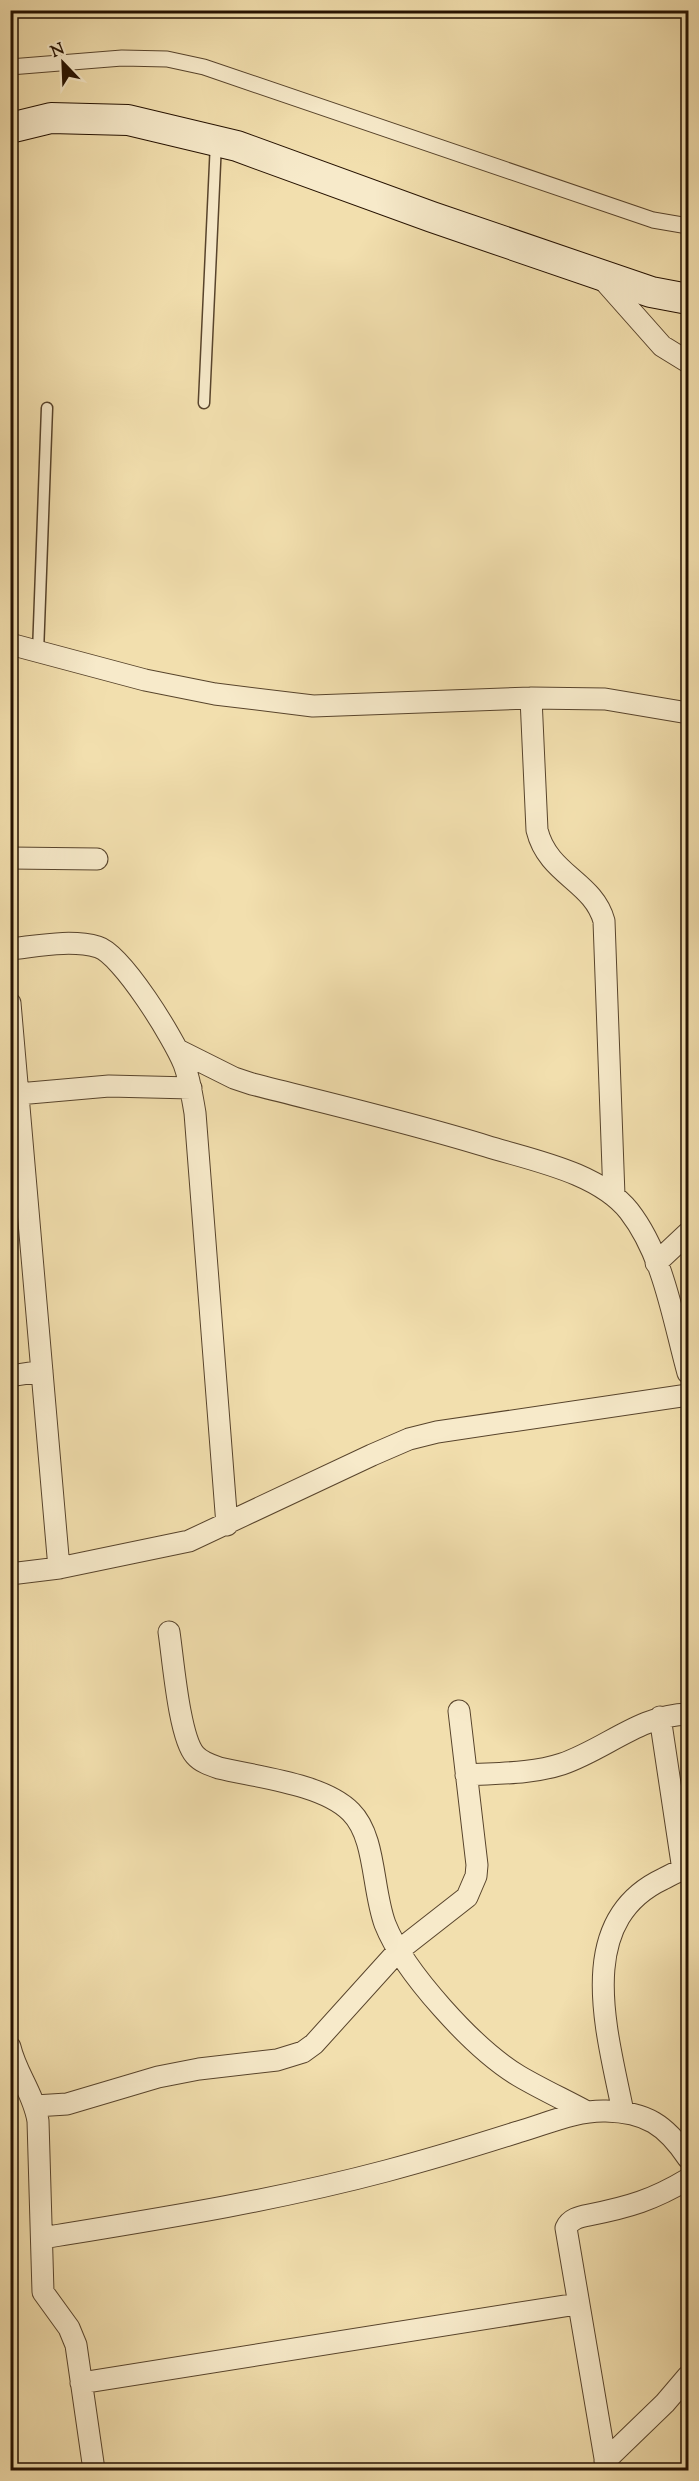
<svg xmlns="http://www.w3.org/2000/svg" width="699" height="2481" viewBox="0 0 699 2481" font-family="'Sorts Mill Goudy',serif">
  <rect width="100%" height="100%" fill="#f2dfae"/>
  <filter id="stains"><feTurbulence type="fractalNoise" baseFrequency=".00333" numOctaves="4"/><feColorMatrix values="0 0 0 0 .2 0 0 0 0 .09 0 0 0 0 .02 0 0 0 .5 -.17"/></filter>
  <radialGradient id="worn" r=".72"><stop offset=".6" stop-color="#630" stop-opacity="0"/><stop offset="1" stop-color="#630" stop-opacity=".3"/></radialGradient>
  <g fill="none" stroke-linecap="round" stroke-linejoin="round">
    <defs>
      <path id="service" d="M 204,403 L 216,142
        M 38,653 L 47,408"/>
      <path id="pedestrian" d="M 10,67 L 122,58 L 167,59 L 204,67 L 653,220 L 688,226"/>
      <path id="minor" d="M 600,276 L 662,346 L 688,362
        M 10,644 L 145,680 L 215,694 L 313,706 L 531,698 L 605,699 L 688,713
        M 531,698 L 537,830 C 548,875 593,881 604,921 L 614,1196
        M 10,858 L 97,859
        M 10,949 C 38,946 71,939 98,947 C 122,954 174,1039 184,1064 C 190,1080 192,1096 195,1113 L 227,1525
        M 10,1003 L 59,1568
        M 178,1050 L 234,1078 L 252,1084 C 330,1104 408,1122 486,1146 C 531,1160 598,1172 629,1211 C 664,1256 673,1319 688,1373
        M 18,1094 L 109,1086 L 191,1088
        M 656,1263 L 688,1233
        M 10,1376 L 42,1371
        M 10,1574 L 59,1568 L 189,1541 L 372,1455 L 409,1439 L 437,1432 L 688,1395
        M 169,1632 C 173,1658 179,1737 195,1755 C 201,1762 210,1765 219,1768 C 257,1777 324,1784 351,1812 C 376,1837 372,1889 385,1924 C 404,1972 474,2049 519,2076 C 541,2089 565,2100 587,2112
        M 660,1717 L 683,1870
        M 466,1775 C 497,1773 532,1774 562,1764 C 606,1749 640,1715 688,1714
        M 10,2047 C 16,2073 34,2094 38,2121 L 43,2292 L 69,2328 L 76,2345 L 94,2470
        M 35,2106 L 67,2104 L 158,2077 L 199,2069 L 277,2060 L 303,2052 L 314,2044 L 398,1951 L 467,1897 L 476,1876 L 477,1865 L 459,1711
        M 623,2112 C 608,2035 572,1922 663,1879 C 671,1875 679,1870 688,1868
        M 42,2238 C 158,2219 273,2201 386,2171 C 431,2159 474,2146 518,2132 C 546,2124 576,2110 606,2111 C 646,2112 666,2125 688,2158
        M 81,2383 L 577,2304
        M 605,2461 L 665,2403 L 688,2376
        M 607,2470 L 566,2228 C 570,2219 579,2217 589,2215 C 629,2207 653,2200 688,2179"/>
      <path id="secondary" d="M 10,128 L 51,118 L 128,120 L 237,146 L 432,217 L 651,292 L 688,299"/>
    </defs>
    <use href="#service" stroke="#58442c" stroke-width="13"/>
    <use href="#pedestrian" stroke="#58442c" stroke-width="17"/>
    <use href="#minor" stroke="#58442c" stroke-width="23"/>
    <use href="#secondary" stroke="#251100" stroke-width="32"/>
    <use href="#service" stroke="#f7eaca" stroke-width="10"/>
    <use href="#pedestrian" stroke="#f7eaca" stroke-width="15"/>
    <use href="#minor" stroke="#f7eaca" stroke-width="21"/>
    <use href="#secondary" stroke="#f7eaca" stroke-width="30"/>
  </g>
  <rect width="699" height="2481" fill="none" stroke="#f2dfae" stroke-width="36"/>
  <rect x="12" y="12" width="675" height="2457" fill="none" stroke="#251100" stroke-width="3"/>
  <rect x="18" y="18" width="663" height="2445" fill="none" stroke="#251100" stroke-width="1.5"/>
  <g transform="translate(63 63) rotate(337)" stroke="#f7eaca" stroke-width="4.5" paint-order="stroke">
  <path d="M0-4.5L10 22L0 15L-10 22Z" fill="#251100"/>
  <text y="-9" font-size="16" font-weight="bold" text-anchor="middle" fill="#251100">N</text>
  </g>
  <rect width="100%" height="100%" filter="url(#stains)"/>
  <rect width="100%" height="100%" fill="url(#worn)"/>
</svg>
